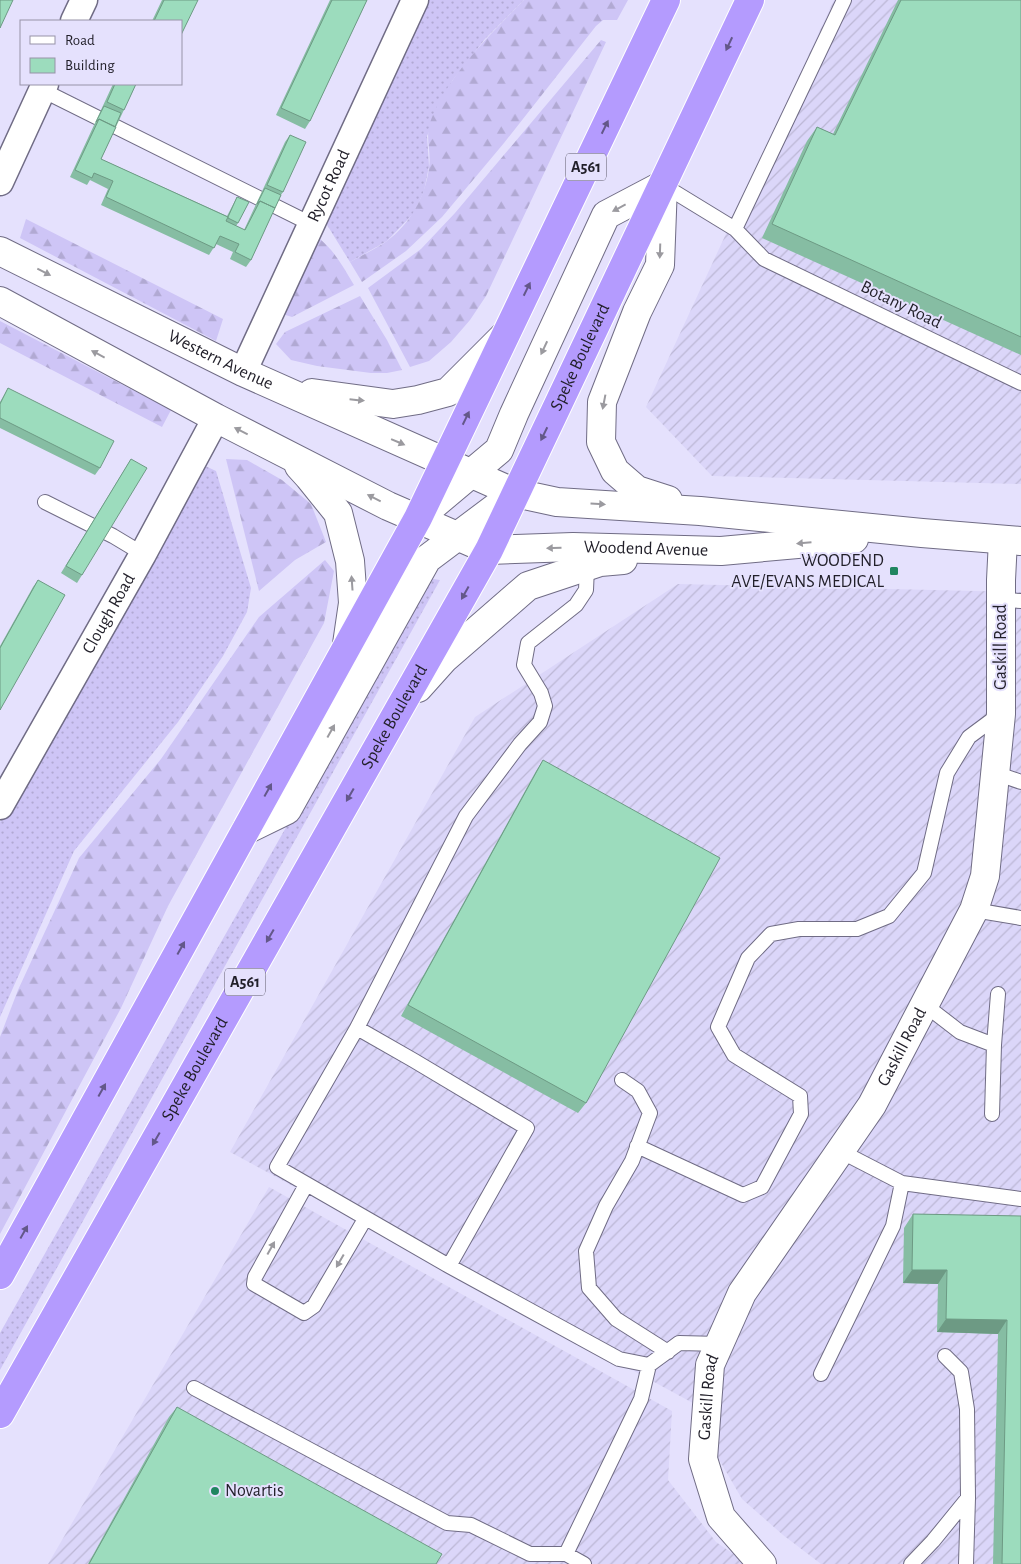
<svg xmlns="http://www.w3.org/2000/svg" width="1021" height="1564" viewBox="0 0 1021 1564" font-family="'Alegreya Sans',sans-serif">
  <defs>
    <pattern id="industrial-furrows" width="10" height="10" patternUnits="userSpaceOnUse" patternTransform="scale(1.25)"><rect width="10" height="10" fill="#dbd6f9"/><path d="M-1 1l2-2M0 10L10 0M9 11l2-2" fill="none" stroke="#bcb7d5"/></pattern>
    <pattern id="grass-dots" width="8" height="8" patternUnits="userSpaceOnUse" patternTransform="scale(1.25)"><rect width="8" height="8" fill="#cec5f6"/><path d="M2 2h.1M6 6h.1" fill="none" stroke="#b1a9d3" stroke-width="1.8" stroke-linecap="round"/></pattern>
    <pattern id="forest-firs" width="22" height="20" patternUnits="userSpaceOnUse" patternTransform="scale(1.25)"><rect width="22" height="20" fill="#cec5f6"/><path d="M5 1l3.5 6h-7zM16 11l3.5 6h-7z" fill="#b1a9d3"/></pattern>
  </defs>
  <rect width="100%" height="100%" fill="#e5e1fd"/>
  <path fill="url(#industrial-furrows)" d="M 834,0 L 1021,0 L 1021,484 L 712,476 L 646,407 Z
    M 678,584 L 1021,592 L 1021,1564 L 821,1564 L 783,1535 L 742,1499 L 717,1456 L 715,1415 L 230,1152 L 475,717 Z
    M 269,1187 L 672,1411 L 668,1480 L 716,1542 L 748,1564 L 48,1564 Z"/>
  <path fill="url(#grass-dots)" d="M 427,0 L 524,0 L 485,39 L 452,81 L 427,136 L 429,166 L 424,191 L 414,213 L 387,241 L 350,262 L 324,220 Z
    M 201,464 L 216,471 L 251,588 L 247,612 L 223,656 L 178,722 L 74,851 L 0,1017 L 0,822 Z
    M 427,578 L 440,580 L 0,1370 L 0,1333 Z"/>
  <path fill="url(#forest-firs)" d="M 524,0 L 628,0 L 617,20 L 603,20 L 596,26 L 504,143 L 442,217 L 406,251 L 362,282 L 350,262 C 362,255 376,249 387,241 C 411,223 425,197 429,168 C 432,148 423,137 433,115 C 453,70 490,35 524,0 Z
    M 601,40 L 606,42 L 486,296 L 470,320 L 451,342 L 429,361 L 410,367 L 368,288 L 421,249 L 455,213 Z
    M 26,219 L 223,319 L 216,341 L 20,238 Z
    M 316,236 C 334,249 343,267 354,285 L 292,317 L 279,313 Z
    M 360,296 L 387,340 L 402,370 L 387,373 L 371,373 L 317,366 L 291,360 L 276,344 L 285,332 Z
    M 0,321 L 171,410 L 162,427 L 0,343 Z
    M 226,459 L 247,460 L 282,480 L 311,504 L 326,542 L 295,560 L 259,591 Z
    M 325,560 L 334,571 L 324,623 L 168,906 L 121,1008 L 0,1234 L 0,1037 L 18,990 L 79,858 L 161,759 L 259,617 Z"/>
  <g fill="none" stroke-linecap="round" stroke-linejoin="round">
    <defs>
      <path id="service" d="M 42,90 L 311,224
        M 663,185 L 735,229 L 764,259 L 1021,383
        M 735,229 L 844,0
        M 45,502 L 113,536 L 143,554
        M 1001,600 L 1021,601
        M 995,773 L 1021,782
        M 974,910 L 1021,918
        M 925,1005 L 960,1032 L 994,1045 L 992,1114
        M 357,1028 L 466,816 L 520,744 L 540,722 L 545,706 L 541,693 L 524,665 L 528,643 L 576,605 L 586,590 L 587,567
        M 994,1045 L 998,994
        M 622,1080 L 638,1091 L 650,1113 L 632,1161 L 606,1206 L 586,1251 L 589,1288 L 616,1319 L 668,1352
        M 637,1146 L 743,1195 L 762,1187 L 801,1114 L 800,1096 L 734,1055 L 718,1027 L 748,958 L 771,934 L 799,929 L 857,929 L 889,916 L 924,873 L 947,773 L 969,737 L 1000,714
        M 840,1151 L 902,1183 L 1021,1199
        M 306,1185 L 255,1277 L 254,1284 L 304,1313 L 314,1306 L 365,1219
        M 449,1266 L 527,1128 L 413,1060 L 357,1028 L 277,1167 L 449,1266 L 619,1359 L 649,1365 L 679,1343 L 720,1344
        M 945,1356 L 961,1372 L 967,1409 L 968,1498 L 966,1564
        M 821,1374 L 893,1226 L 902,1183
        M 194,1388 L 447,1523 L 471,1525 L 530,1554 L 566,1554
        M 584,1564 L 566,1554 L 641,1399 L 649,1365
        M 911,1564 L 933,1541 L 968,1498"/>
      <g id="minor">
        <path d="M 74,21 L 84,0"/>
        <path d="M 0,182 L 45,84"/>
        <path id="s1" d="M 243,372 L 415,0"/>
        <path id="s2" d="M 0,806 L 143,554 L 216,418"/>
      </g>
      <g id="tertiary">
        <path id="s3" d="M 0,251 L 243,372 L 515,493 L 557,502 L 700,511 L 922,533 L 1021,541"/>
        <path id="s4" d="M 0,301 L 216,418 L 388,506 L 489,550 L 573,547 L 721,551 L 854,539"/>
        <path d="M 312,393 L 393,404 L 418,400 L 448,392 L 504,336"/>
        <path d="M 299,466 L 309,477 L 338,513 L 350,561 L 353,603 L 347,644"/>
        <path d="M 418,518 L 499,450 L 514,414 L 606,215 L 663,185 L 660,265 L 637,312 L 602,402 L 601,442 L 615,471 L 637,490 L 668,500"/>
        <path d="M 418,688 L 444,659 L 528,586 L 600,562 L 623,560"/>
        <path d="M 246,830 L 287,810 L 427,559 L 515,493"/>
        <path id="s5" d="M 762,1564 L 721,1517 L 703,1459 L 710,1365 L 742,1293 L 872,1105 L 974,910 L 985,876 L 1001,714 L 1001,580 L 1003,540"/>
      </g>
      <g id="trunk">
        <path d="M 0,1275 L 418,518 L 666,0"/>
        <path id="s6" d="M 0,1414 L 489,550 L 750,0"/>
      </g>
    </defs>
    <use href="#service" stroke="#706c85" stroke-width="16"/>
    <use href="#minor" stroke="#706c85" stroke-width="29"/>
    <use href="#tertiary" stroke="#706c85" stroke-width="30"/>
    <use href="#trunk" stroke="#fff" stroke-width="30"/>
    <use href="#service" stroke="#fff" stroke-width="14"/>
    <use href="#minor" stroke="#fff" stroke-width="26"/>
    <use href="#tertiary" stroke="#fff" stroke-width="28"/>
    <use href="#trunk" stroke="#b49bfe" stroke-width="28"/>
  </g>
  <path fill="#86bda3" d="M 162,0 L 198,0 L 181,21 L 152,21 Z
    M 330,0 L 367,0 L 310,121 L 305,129 L 276,115 Z
    M 898,0 L 1021,0 L 1021,355 L 762,238 L 807,141 L 817,127 L 833,134 Z
    M 113,84 L 136,84 L 101,159 L 227,216 L 237,197 L 238,223 L 236,226 L 244,230 L 285,142 L 290,135 L 283,192 L 281,195 L 251,260 L 246,267 L 230,259 L 233,252 L 216,244 L 209,255 L 101,205 L 108,189 L 90,180 L 87,185 L 70,177 Z
    M 8,388 L 100,468 L 95,475 L 0,428 L 0,402 Z
    M 131,459 L 82,575 L 77,583 L 61,573 Z
    M 38,580 L 0,710 L 0,646 L 33,587 Z
    M 543,760 L 586,1103 L 578,1113 L 401,1016 L 536,771 Z
    M 913,1214 L 1021,1216 L 1021,1564 L 993,1564 L 998,1334 L 937,1332 L 938,1284 L 903,1283 L 904,1228 Z
    M 177,1407 L 436,1564 L 88,1564 L 169,1417 Z"/>
  <path fill="#6d9a84" d="M 912,1270 L 947,1270 L 938,1284 L 903,1283 Z
    M 946,1319 L 1007,1320 L 998,1334 L 937,1332 Z"/>
  <path fill="#9cdcbd" stroke="#6d9a84" d="M 0,0 L 13,0 L 0,28 Z
    M 164,0 L 198,0 L 181,35 L 181,21 L 154,21 Z
    M 332,0 L 367,0 L 310,121 L 281,108 Z
    M 901,0 L 1021,0 L 1021,337 L 772,224 L 817,127 L 835,135 Z
    M 115,84 L 136,84 L 124,110 L 107,102 Z
    M 104,106 L 121,113 L 115,127 L 99,119 L 96,122 Z
    M 99,119 L 116,127 L 101,159 L 228,217 L 226,221 L 245,230 L 260,201 L 275,208 L 251,260 L 235,252 L 239,244 L 220,236 L 214,248 L 106,197 L 113,181 L 94,173 L 92,178 L 75,170 Z
    M 290,135 L 306,142 L 283,192 L 267,185 Z
    M 265,188 L 281,195 L 275,208 L 260,201 L 257,204 Z
    M 237,197 L 249,202 L 238,223 L 228,218 L 228,217 Z
    M 8,388 L 114,441 L 100,468 L 0,418 L 0,404 Z
    M 131,459 L 147,468 L 82,575 L 66,566 Z
    M 38,580 L 65,595 L 0,710 L 0,648 Z
    M 543,760 L 720,858 L 586,1103 L 408,1005 Z
    M 913,1214 L 1021,1216 L 1021,1564 L 1002,1564 L 1007,1320 L 946,1319 L 947,1270 L 912,1270 Z
    M 177,1407 L 442,1554 L 436,1564 L 89,1564 Z"/>
  <defs><path id="oneway-solid" d="M-6-.8H1V-3.2L6.5 0L1 3.2V.8H-6Z" transform="scale(1.25)"/></defs>
  <g fill="#635789">
    <use href="#oneway-solid" transform="translate(729 44) rotate(115)"/>
    <use href="#oneway-solid" transform="translate(605 127) rotate(-64)"/>
    <use href="#oneway-solid" transform="translate(527 289) rotate(-64)"/>
    <use href="#oneway-solid" transform="translate(466 418) rotate(-64)"/>
    <use href="#oneway-solid" transform="translate(544 434) rotate(116)"/>
    <use href="#oneway-solid" transform="translate(465 593) rotate(119)"/>
    <use href="#oneway-solid" transform="translate(268 790) rotate(-61)"/>
    <use href="#oneway-solid" transform="translate(350 795) rotate(120)"/>
    <use href="#oneway-solid" transform="translate(270 936) rotate(120)"/>
    <use href="#oneway-solid" transform="translate(181 948) rotate(-61)"/>
    <use href="#oneway-solid" transform="translate(102 1090) rotate(-61)"/>
    <use href="#oneway-solid" transform="translate(156 1139) rotate(120)"/>
    <use href="#oneway-solid" transform="translate(24 1232) rotate(-61)"/>
  </g>
  <g fill="#9b9a9f">
    <use href="#oneway-solid" transform="translate(619 208) rotate(152)"/>
    <use href="#oneway-solid" transform="translate(660 251) rotate(92)"/>
    <use href="#oneway-solid" transform="translate(44 272) rotate(27)"/>
    <use href="#oneway-solid" transform="translate(544 348) rotate(115)"/>
    <use href="#oneway-solid" transform="translate(98 354) rotate(-152)"/>
    <use href="#oneway-solid" transform="translate(357 400) rotate(6)"/>
    <use href="#oneway-solid" transform="translate(604 402) rotate(101)"/>
    <use href="#oneway-solid" transform="translate(241 431) rotate(-153)"/>
    <use href="#oneway-solid" transform="translate(398 442) rotate(23)"/>
    <use href="#oneway-solid" transform="translate(374 498) rotate(-153)"/>
    <use href="#oneway-solid" transform="translate(598 504) rotate(4)"/>
    <use href="#oneway-solid" transform="translate(804 543) rotate(175)"/>
    <use href="#oneway-solid" transform="translate(554 548) rotate(178)"/>
    <use href="#oneway-solid" transform="translate(352 583) rotate(-94)"/>
    <use href="#oneway-solid" transform="translate(331 731) rotate(-61)"/>
    <use href="#oneway-solid" transform="translate(271 1248) rotate(-61)"/>
    <use href="#oneway-solid" transform="translate(340 1261) rotate(120)"/>
  </g>
  <g fill="#208560" stroke="#e5e1fd" stroke-width="2">
    <rect x="889" y="566" width="10" height="10" rx="2.5"/>
    <circle cx="215" cy="1491" r="5"/>
  </g>
  <g text-anchor="middle" dominant-baseline="central" stroke-width="4" stroke-linejoin="round" paint-order="stroke">
    <g fill="#e5e1fd" stroke="#5c5969" stroke-width="1">
      <rect x="566" y="153.5" width="40" height="27" rx="4"/>
      <rect x="225" y="968.5" width="40" height="27" rx="4"/>
    </g>
    <g font-size="16" font-weight="bold" fill="#211f29">
      <text x="586" y="167">A561</text>
      <text x="245" y="982">A561</text>
    </g>
    <g font-size="18" fill="#211f29" stroke="#e5e1fd">
      <text stroke="none"><textPath href="#s1" startOffset="205">Rycot Road</textPath></text>
      <text transform="translate(901 305) rotate(26)">Botany Road</text>
      <text stroke="none"><textPath href="#s6" startOffset="1206">Speke Boulevard</textPath></text>
      <text stroke="none"><textPath href="#s3" startOffset="246">Western Avenue</textPath></text>
      <text stroke="none"><textPath href="#s4" startOffset="706">Woodend Avenue</textPath></text>
      <text stroke="none"><textPath href="#s2" startOffset="221">Clough Road</textPath></text>
      <text transform="translate(1001 647) rotate(-90)">Gaskill Road</text>
      <text stroke="none"><textPath href="#s6" startOffset="801">Speke Boulevard</textPath></text>
      <text stroke="none"><textPath href="#s5" startOffset="590">Gaskill Road</textPath></text>
      <text stroke="none"><textPath href="#s6" startOffset="396">Speke Boulevard</textPath></text>
      <text stroke="none"><textPath href="#s5" startOffset="185">Gaskill Road</textPath></text>
    </g>
    <g font-size="18" fill="#211f29" stroke="#e5e1fd" text-anchor="end">
      <text x="884" y="561">WOODEND<tspan x="884" dy="21">AVE/EVANS MEDICAL</tspan></text>
      <text x="225" y="1491" text-anchor="start">Novartis</text>
    </g>
  </g>
  <rect x="20" y="20" width="162" height="65" fill="#e5e1fd" stroke="#9793a8"/>
  <rect x="30" y="36" width="25" height="8" fill="#ffffff" stroke="#9793a8"/>
  <text x="65" y="45" font-size="15" fill="#211f29">Road</text>
  <rect x="30" y="58" width="25" height="15" fill="#9cdcbd" stroke="#9793a8"/>
  <text x="65" y="70" font-size="15" fill="#211f29">Building</text>
</svg>
